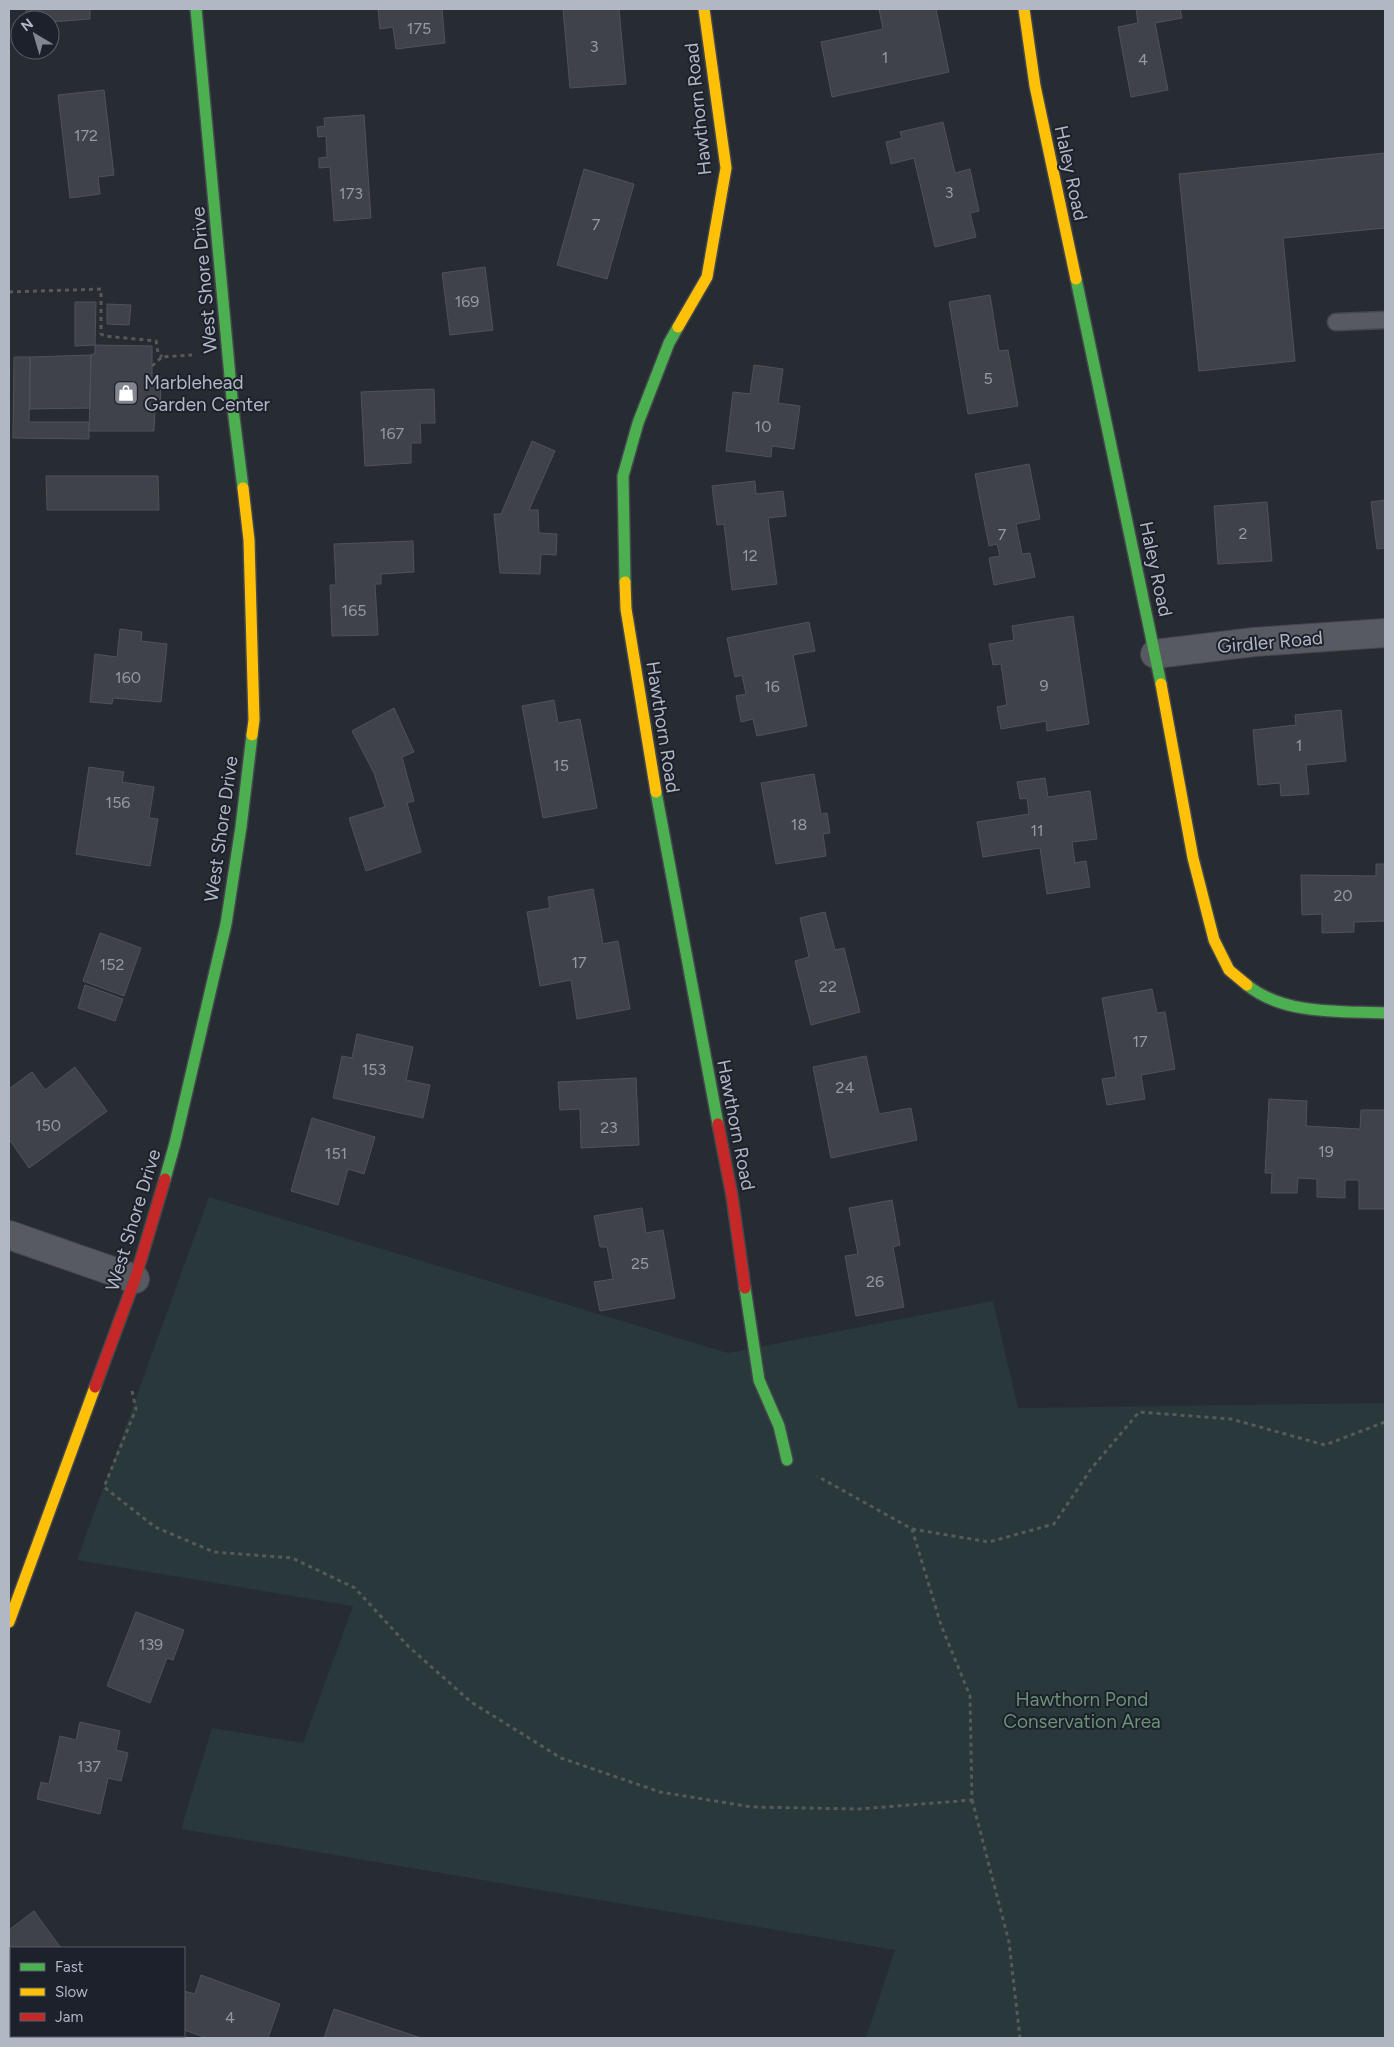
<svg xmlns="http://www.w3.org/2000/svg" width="1394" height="2047" viewBox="0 0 1394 2047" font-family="Figtree,sans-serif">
  <rect width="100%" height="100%" fill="#272b32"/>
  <path fill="#29383a" d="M 209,1197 L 728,1353 L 993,1301 L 1018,1408 L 1385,1403 L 1385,2038 L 866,2038 L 895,1950 L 181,1829 L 212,1728 L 303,1743 L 353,1606 L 77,1560 Z"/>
  <path fill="#3f4349" stroke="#4f5359" d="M 26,9 L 90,9 L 90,19 L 50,22 L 50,20 L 26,20 Z
    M 378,9 L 442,9 L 445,43 L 396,49 L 393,27 L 380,29 Z
    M 563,9 L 619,9 L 626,84 L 570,88 Z
    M 879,9 L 936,9 L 949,72 L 832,97 L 821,42 L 883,29 Z
    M 1136,9 L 1180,9 L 1182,18 L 1155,23 L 1168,90 L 1131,97 L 1118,27 L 1138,23 Z
    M 104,90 L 114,175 L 98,177 L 100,194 L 70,198 L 58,95 Z
    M 364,115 L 371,218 L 334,221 L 330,167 L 319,168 L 319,158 L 327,157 L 326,136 L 318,137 L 317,127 L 325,126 L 324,118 Z
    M 943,122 L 955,173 L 970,169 L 979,211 L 970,213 L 976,237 L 935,247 L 914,158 L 891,164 L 886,142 L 902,138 L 900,132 Z
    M 1385,153 L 1385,228 L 1283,238 L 1295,361 L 1199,371 L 1179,174 Z
    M 584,169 L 634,184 L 607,279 L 557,265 Z
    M 485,267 L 493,330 L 450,335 L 442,273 Z
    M 990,295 L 999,351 L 1008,350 L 1018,406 L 968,414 L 949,302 Z
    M 75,302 L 96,302 L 95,345 L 75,346 Z
    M 107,304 L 131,305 L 129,325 L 107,324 Z
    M 95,345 L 152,346 L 152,378 L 160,376 L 161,409 L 155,409 L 154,431 L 89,431 L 91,355 L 95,353 Z
    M 91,355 L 90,408 L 30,409 L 30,357 Z
    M 14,357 L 30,357 L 29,422 L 89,422 L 89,439 L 13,438 Z
    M 754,365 L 783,369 L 778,403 L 800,406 L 794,449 L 772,446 L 771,457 L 726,451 L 733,392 L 750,394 Z
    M 434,389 L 435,423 L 420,423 L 421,443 L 411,443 L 411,463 L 365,466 L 361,392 Z
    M 532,441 L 555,451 L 529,510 L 538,510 L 539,533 L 557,534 L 556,555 L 541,554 L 540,574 L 500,573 L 494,514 L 501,514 Z
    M 1029,464 L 1040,519 L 1016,524 L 1022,554 L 1030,553 L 1035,577 L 994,585 L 989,558 L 1000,556 L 997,544 L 989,546 L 975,474 Z
    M 46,476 L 158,476 L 159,510 L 47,510 Z
    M 755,481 L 756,494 L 783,491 L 786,516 L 768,518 L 777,584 L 732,590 L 724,524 L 717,525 L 712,486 Z
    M 1385,500 L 1385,548 L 1377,549 L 1371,502 Z
    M 1267,502 L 1272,561 L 1218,564 L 1214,506 Z
    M 413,541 L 414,572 L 381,574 L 381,584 L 375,584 L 378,635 L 332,636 L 330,585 L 336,585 L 334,544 Z
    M 1073,616 L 1089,724 L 1047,731 L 1046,721 L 1001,729 L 997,707 L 1007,705 L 1001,664 L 993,665 L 989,644 L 1014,640 L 1012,626 Z
    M 809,622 L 815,651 L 793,655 L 807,726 L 757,736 L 753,719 L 741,722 L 736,696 L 746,694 L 742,675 L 735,677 L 727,638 Z
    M 120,629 L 142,632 L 141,641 L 167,644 L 161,702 L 113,698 L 112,704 L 90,702 L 95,654 L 117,657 Z
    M 554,700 L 558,723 L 580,719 L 597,808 L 543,818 L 522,706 Z
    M 394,708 L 414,752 L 402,757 L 414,801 L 407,803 L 421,852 L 366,871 L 349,818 L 385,807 L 374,773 L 352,731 Z
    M 1341,710 L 1346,761 L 1306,765 L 1309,794 L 1281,796 L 1280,783 L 1258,785 L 1253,730 L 1296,725 L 1295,715 Z
    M 89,767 L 124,772 L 122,782 L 154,787 L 149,818 L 158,819 L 150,866 L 76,854 Z
    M 814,774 L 821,814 L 827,813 L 830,833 L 823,834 L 826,856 L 776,864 L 761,783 Z
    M 1045,778 L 1048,797 L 1090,791 L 1097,839 L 1072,842 L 1075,863 L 1086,861 L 1090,887 L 1047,894 L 1040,848 L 983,857 L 977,822 L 1029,814 L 1027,798 L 1020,799 L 1017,782 Z
    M 1376,864 L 1385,864 L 1385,921 L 1354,922 L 1354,932 L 1322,933 L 1322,914 L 1302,915 L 1301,875 L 1376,876 Z
    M 593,889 L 603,944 L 618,941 L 630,1009 L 577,1019 L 571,980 L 540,986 L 527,912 L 550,908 L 548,897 Z
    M 825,912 L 835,950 L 844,948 L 860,1012 L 811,1025 L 795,961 L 809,957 L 800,918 Z
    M 100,933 L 141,948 L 124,996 L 83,981 Z
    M 85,985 L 123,999 L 115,1021 L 78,1008 Z
    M 1152,989 L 1157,1013 L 1165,1012 L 1175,1069 L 1141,1075 L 1145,1099 L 1107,1105 L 1102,1079 L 1116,1077 L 1102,998 Z
    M 357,1034 L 413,1047 L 406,1080 L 430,1085 L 423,1118 L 333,1098 L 342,1056 L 352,1058 Z
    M 866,1056 L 879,1114 L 911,1108 L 917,1140 L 831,1158 L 813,1067 Z
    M 75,1067 L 107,1111 L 29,1168 L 9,1139 L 9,1089 L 32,1072 L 45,1090 Z
    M 636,1078 L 639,1145 L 581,1148 L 580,1109 L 560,1110 L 558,1082 Z
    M 1269,1099 L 1307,1101 L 1306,1126 L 1360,1129 L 1361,1110 L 1385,1110 L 1385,1209 L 1359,1209 L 1359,1180 L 1345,1180 L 1345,1198 L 1317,1197 L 1317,1179 L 1298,1178 L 1297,1193 L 1271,1193 L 1272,1173 L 1265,1173 Z
    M 312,1118 L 375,1137 L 364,1174 L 348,1169 L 338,1205 L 291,1191 Z
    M 892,1200 L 900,1245 L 893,1247 L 904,1307 L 856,1316 L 845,1256 L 858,1254 L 849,1208 Z
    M 642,1208 L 646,1233 L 663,1230 L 675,1298 L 600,1311 L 594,1282 L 613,1279 L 607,1247 L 600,1247 L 594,1216 Z
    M 136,1612 L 184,1630 L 173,1660 L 167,1658 L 150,1703 L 107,1686 Z
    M 80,1722 L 120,1731 L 116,1750 L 128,1753 L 121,1781 L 108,1778 L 100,1814 L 37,1799 L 41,1782 L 49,1784 L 60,1736 L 76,1740 Z
    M 34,1911 L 61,1948 L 11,1948 L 11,1977 L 9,1973 L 9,1930 Z
    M 201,1975 L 280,2004 L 268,2038 L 207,2038 L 184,2030 L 184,1991 L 195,1994 Z
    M 334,2009 L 421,2038 L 324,2038 Z"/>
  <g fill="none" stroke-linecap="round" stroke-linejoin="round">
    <defs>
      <path id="lane" d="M 1336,322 L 1385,320"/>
      <path id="street" d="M 1155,654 L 1254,642 L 1385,633
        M 9,1235 L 135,1279"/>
      <path id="fast" d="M 196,9 L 233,409 L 243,488
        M 1076,279 L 1161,684
        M 625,582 L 623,476 L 638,423 L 669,343 L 678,327
        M 656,792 L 718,1124
        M 1247,985 C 1284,1015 1340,1011 1385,1013
        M 165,1179 L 175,1143 L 226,924 L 241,827 L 252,735
        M 745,1288 L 759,1380 L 779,1426 L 787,1460"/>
      <path id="slow" d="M 1024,9 L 1035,86 L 1076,279
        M 678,327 L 707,277 L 726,168 L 704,9
        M 243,488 L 249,540 L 254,720 L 252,735
        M 625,582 L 626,609 L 656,792
        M 1161,684 L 1193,858 L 1214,940 L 1229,970 L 1247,985
        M 9,1622 L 95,1387"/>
      <path id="jam" d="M 718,1124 L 732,1196 L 745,1288
        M 95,1387 L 135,1279 L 165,1179"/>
    </defs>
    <use href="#lane" stroke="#44474d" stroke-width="19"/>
    <use href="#street" stroke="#44474d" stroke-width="30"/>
    <use href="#fast" stroke="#44474d" stroke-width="14"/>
    <use href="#slow" stroke="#44474d" stroke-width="14"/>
    <use href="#jam" stroke="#44474d" stroke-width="14"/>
    <path stroke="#56595e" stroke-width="3" stroke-dasharray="4 4" stroke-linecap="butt" d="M 9,292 L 101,289 L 101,334 L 105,336 L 156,341 L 158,353 L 162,357
      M 152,366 L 162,357 L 192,355
      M 132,1391 L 136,1409 L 104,1487 L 155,1527 L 214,1552 L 292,1558 L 355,1588 L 408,1646 L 471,1702 L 561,1758 L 660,1792 L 752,1807 L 859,1809 L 972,1800 L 970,1696 L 941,1625 L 912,1529 L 817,1476
      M 912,1529 L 989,1542 L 1054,1524 L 1091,1469 L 1139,1412 L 1231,1419 L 1325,1445 L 1385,1422
      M 972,1800 L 1009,1942 L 1020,2038"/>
    <use href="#lane" stroke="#575a60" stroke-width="16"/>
    <use href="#street" stroke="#575a60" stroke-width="28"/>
    <use href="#fast" stroke="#4caf50" stroke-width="11"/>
    <use href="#slow" stroke="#ffc107" stroke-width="11"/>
    <use href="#jam" stroke="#c62828" stroke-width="11"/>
  </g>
  <defs>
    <symbol id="shop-square" viewBox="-11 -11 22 22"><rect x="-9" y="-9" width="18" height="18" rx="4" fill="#818690" stroke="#1c212b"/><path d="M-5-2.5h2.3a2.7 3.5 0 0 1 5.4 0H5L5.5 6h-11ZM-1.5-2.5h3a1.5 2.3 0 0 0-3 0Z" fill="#fff"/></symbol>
  </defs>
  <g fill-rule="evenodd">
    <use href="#shop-square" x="112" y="379" width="28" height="28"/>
  </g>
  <g text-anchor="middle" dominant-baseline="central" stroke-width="4" stroke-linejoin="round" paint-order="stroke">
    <g font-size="16" fill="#949aa4">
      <text x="419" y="28">175</text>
      <text x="594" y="46">3</text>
      <text x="885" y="57">1</text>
      <text x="1143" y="59">4</text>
      <text x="86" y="135">172</text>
      <text x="949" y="192">3</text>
      <text x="351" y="193">173</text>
      <text x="596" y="224">7</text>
      <text x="467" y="301">169</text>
      <text x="988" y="378">5</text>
      <text x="763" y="426">10</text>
      <text x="392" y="433">167</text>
      <text x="1243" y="533">2</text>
      <text x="1002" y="534">7</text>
      <text x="750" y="555">12</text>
      <text x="354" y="610">165</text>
      <text x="128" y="677">160</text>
      <text x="1044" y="685">9</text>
      <text x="772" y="686">16</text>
      <text x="1299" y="745">1</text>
      <text x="561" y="765">15</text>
      <text x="118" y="802">156</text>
      <text x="799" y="824">18</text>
      <text x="1037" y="830">11</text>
      <text x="1343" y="895">20</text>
      <text x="579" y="962">17</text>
      <text x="112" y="964">152</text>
      <text x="828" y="986">22</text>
      <text x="1140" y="1041">17</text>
      <text x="374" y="1069">153</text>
      <text x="845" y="1087">24</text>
      <text x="48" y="1125">150</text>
      <text x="609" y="1127">23</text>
      <text x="1326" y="1151">19</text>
      <text x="336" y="1153">151</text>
      <text x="640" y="1263">25</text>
      <text x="875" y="1281">26</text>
      <text x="151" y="1644">139</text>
      <text x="89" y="1766">137</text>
      <text x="230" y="2017">4</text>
    </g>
    <g font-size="19" fill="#b1b7c3" stroke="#1c212b">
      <text transform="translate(698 109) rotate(-96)">Hawthorn Road</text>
      <text transform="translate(1071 173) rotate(78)">Haley Road</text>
      <text transform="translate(204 280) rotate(-95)">West Shore Drive</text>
      <text transform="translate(1156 569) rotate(78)">Haley Road</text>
      <text transform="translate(1270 642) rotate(-5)">Girdler Road</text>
      <text transform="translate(663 727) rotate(81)">Hawthorn Road</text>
      <text transform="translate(221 829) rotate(-82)">West Shore Drive</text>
      <text transform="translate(736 1125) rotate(79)">Hawthorn Road</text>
      <text transform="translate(133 1220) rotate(-73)">West Shore Drive</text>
    </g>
    <g font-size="19" fill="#b1b7c3" stroke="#1c212b" text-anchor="start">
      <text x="144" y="382">Marblehead<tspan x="144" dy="22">Garden Center</tspan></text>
    </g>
    <g font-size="19" fill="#6b9177" stroke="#1c212b">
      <text x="1082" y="1699">Hawthorn Pond<tspan x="1082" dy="22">Conservation Area</tspan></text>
    </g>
  </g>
  <rect width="1394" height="2047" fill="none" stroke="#b1b7c3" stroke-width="20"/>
  <rect x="10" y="1947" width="175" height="90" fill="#1c212b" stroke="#585d68"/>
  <rect x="20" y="1963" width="25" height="8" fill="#4caf50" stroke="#585d68"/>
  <text x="55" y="1972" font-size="15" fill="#b1b7c3">Fast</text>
  <rect x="20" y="1988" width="25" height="8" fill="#ffc107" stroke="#585d68"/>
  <text x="55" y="1997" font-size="15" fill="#b1b7c3">Slow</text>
  <rect x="20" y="2013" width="25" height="8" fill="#c62828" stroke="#585d68"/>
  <text x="55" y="2022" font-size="15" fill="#b1b7c3">Jam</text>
  <g transform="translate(35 35) rotate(322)"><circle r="24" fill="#1c212b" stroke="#585d68"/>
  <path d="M0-4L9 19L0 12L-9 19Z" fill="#818690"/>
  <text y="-8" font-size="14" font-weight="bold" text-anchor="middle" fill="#b1b7c3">N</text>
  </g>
</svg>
